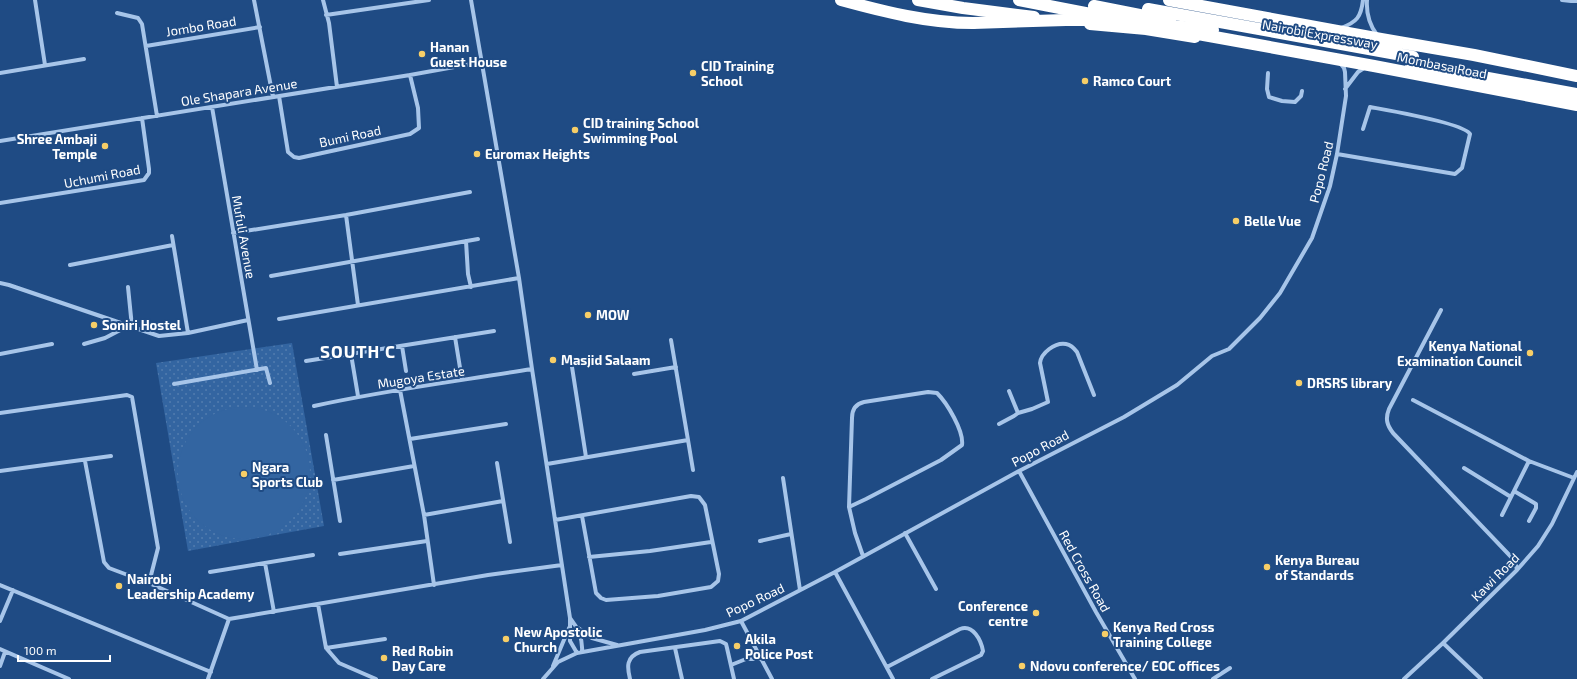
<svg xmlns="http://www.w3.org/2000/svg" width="1577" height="679" viewBox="0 0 1577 679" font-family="'Exo 2',sans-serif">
  <defs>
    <pattern id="grass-dots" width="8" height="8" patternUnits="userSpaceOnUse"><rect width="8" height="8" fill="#3365a1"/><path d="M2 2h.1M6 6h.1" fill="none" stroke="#527caf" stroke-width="1.8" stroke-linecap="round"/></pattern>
  </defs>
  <rect width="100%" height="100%" fill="#1f4b84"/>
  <path fill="url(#grass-dots)" d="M 292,343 L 324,526 L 188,551 L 156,363 Z"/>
  <path fill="#3365a1" d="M178 473a66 66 0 1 1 132 0a66 66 0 1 1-132 0Z"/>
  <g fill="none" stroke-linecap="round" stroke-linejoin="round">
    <path stroke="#a7c5e9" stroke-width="4" d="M 35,0 L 45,65
      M 254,0 L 273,97
      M 323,0 L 329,23 L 337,87
      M 471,0 L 519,278 L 532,369 L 570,618 C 578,628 583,638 582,651
      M 1367,0 C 1366,14 1369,24 1377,35
      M 1562,0 L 1571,1 L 1577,1
      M 117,13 L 138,18 L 142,24 L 157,116
      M 326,15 L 429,0
      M 1341,28 C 1357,22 1361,17 1363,0
      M 146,46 L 260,27
      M 0,73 L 84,59
      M 1268,73 L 1267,89 L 1269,97 L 1282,101 L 1295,102 L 1301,96 L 1302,91
      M 1345,89 L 1358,72 L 1364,68
      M 279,96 L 288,152 L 294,157 L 299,158 L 410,134 L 419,128 L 418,108 L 410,75
      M 212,107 L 257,370
      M 0,141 L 410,75 L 482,62
      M 1337,154 L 1455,174 L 1462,168 L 1470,134 C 1464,123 1386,110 1370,107 L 1363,129
      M 0,203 L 144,180 L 149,173 L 149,169 L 142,118
      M 346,215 L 358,305
      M 233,233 L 346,215 L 470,192
      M 172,236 L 188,333
      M 466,241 L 468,274 L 471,287
      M 70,265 L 173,245
      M 271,276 L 478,239
      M 0,283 L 9,285 L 159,336 L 188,333 L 248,320
      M 128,287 L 132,327
      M 1441,310 L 1389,409 C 1385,419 1387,425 1393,433 L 1515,561 L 1517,570
      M 279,319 L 519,278
      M 455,337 L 462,380
      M 84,344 L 105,338 L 128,326
      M 402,346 L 406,371
      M 0,354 L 52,344
      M 351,354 L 358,396
      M 306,361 L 494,331
      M 572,367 L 586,457
      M 634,374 L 676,367
      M 174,384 L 266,368 L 270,383
      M 400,390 L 424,515 L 434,585
      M 1009,391 L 1018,413 L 1032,409 L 1048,402 L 1040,363 C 1041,353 1055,342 1066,344 C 1071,345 1074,348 1077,352 L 1094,395
      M 1413,400 L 1529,461 L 1574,478
      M 314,406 C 386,390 459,381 532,369
      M 0,413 L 127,395 L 132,397 L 158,548 L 149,583 L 229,619 L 488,575 L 562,565
      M 999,424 L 1014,416 L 1018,413
      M 326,435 L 340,521
      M 410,439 L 506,424
      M 688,440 L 693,470
      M 85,461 L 104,562 L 109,568 L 149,583
      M 497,463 L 510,542
      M 547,464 L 688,440 L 671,340
      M 1464,468 L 1511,497
      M 0,471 L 111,456
      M 1019,471 L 1096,612 L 1135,679
      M 783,478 L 800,590
      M 333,480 L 414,466
      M 1514,491 L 1536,504 L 1536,508 L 1529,521
      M 849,507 L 866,499 L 941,460 L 962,445 C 964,431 947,403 937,393 L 928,392 L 864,402 C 855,404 852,410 852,418 L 849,507 L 855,533 L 863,556
      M 424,515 L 503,501
      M 1502,515 L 1529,461
      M 555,520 L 691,496 L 699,497 L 705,505 L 719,574 L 718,581 L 711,587 L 658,596 L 606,600 L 601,598 L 596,593 L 582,516
      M 905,533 L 936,589
      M 760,541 L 791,534
      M 340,554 L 427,541
      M 589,557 L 650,551 L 711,542
      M 265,563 L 274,612
      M 210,572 L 313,555
      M 835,572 L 893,679
      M 0,585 L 211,672
      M 318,604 L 326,648 L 339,663 L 376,679
      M 570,618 L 570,641 L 577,653
      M 0,621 L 13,590
      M 741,621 L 772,679
      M 578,628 L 592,638 L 617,645
      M 1443,643 L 1481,679
      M 326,648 L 385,639
      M 675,648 L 682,679
      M 0,649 L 69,679
      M 731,665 L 746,659 L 761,659
      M 0,666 L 5,652
      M 553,666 L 569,628
      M 887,667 L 960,629 C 973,624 981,640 983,651 L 981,655 L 932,679
      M 208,679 L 229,619
      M 543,679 L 558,662 L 577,653 L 705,630 L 741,621 L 835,572 L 1019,471 L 1124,417 L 1177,385 L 1212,356 L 1229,349 L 1260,318 L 1280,293 L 1312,238 L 1330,186 L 1337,154 L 1346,96 L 1345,72 L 1344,68 L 1340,63
      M 630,679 C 627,667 626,657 640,652 L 720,641 L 726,644 L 727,648 L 734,679
      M 1213,679 L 1230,668
      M 1404,679 L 1443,643 L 1517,570 L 1538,546 L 1552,524 L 1577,472"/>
    <path stroke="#fff" stroke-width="12" d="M 841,0 C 885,12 928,23 973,23
      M 918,0 L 963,8 L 1034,17
      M 1019,0 L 1106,17
      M 1169,0 L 1381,39 L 1474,55 L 1577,76
      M 1094,6 L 1170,21
      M 1148,9 L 1413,57
      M 1090,24 L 1146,29 L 1195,37
      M 1187,32 L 1374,66 L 1577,105"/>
    <path stroke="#fff" stroke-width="12" d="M 973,23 L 1066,20 L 1112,20 L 1213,30
      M 1411,64 L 1577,94"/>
  </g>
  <g fill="#f7ce67" stroke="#1f4b84" stroke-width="1.5">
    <circle cx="422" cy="54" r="4"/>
    <circle cx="693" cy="73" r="4"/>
    <circle cx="1085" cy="81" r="4"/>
    <circle cx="575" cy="130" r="4"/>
    <circle cx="105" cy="146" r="4"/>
    <circle cx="477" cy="154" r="4"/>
    <circle cx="1236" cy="221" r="4"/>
    <circle cx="588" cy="315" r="4"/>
    <circle cx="94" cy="325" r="4"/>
    <circle cx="1530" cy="353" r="4"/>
    <circle cx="553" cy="360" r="4"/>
    <circle cx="1299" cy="383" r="4"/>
    <circle cx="244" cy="474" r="4"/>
    <circle cx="1267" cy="567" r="4"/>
    <circle cx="119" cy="586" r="4"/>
    <circle cx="1036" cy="613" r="4"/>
    <circle cx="1105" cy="634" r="4"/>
    <circle cx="506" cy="639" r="4"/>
    <circle cx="737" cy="646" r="4"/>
    <circle cx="384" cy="658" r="4"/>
    <circle cx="1022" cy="666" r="4"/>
  </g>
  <g text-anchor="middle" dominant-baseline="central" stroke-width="4" stroke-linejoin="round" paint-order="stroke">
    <g font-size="13" fill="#fff" stroke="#1f4b84">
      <text transform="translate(201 26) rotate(-9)">Jombo Road</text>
      <text transform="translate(1320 34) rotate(10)">Nairobi Expressway</text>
      <text transform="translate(1442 65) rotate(11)">Mombasa Road</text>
      <text transform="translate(239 92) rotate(-9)">Ole Shapara Avenue</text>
      <text transform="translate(350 136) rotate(-12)">Bumi Road</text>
      <text transform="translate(1321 172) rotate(-76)">Popo Road</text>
      <text transform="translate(102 176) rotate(-11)">Uchumi Road</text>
      <text transform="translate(244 237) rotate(80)">Mufuli Avenue</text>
      <text transform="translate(421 377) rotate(-9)">Mugoya Estate</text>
      <text transform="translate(1040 448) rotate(-28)">Popo Road</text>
      <text transform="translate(1085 571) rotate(61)">Red Cross Road</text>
      <text transform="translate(1495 577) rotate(-45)">Kawi Road</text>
      <text transform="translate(755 600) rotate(-25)">Popo Road</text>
    </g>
    <g font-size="13" font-weight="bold" fill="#fff" stroke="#1f4b84" text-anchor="start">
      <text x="430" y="47">Hanan<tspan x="430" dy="15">Guest House</tspan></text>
      <text x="701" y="66">CID Training<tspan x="701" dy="15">School</tspan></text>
      <text x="1093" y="81">Ramco Court</text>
      <text x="583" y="123">CID training School<tspan x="583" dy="15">Swimming Pool</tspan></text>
      <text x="97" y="139" text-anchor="end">Shree Ambaji<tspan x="97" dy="15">Temple</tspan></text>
      <text x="485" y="154">Euromax Heights</text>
      <text x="1244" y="221">Belle Vue</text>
      <text x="596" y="315">MOW</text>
      <text x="102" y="325">Soniri Hostel</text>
      <text x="1522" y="346" text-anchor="end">Kenya National<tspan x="1522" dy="15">Examination Council</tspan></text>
      <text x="561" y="360">Masjid Salaam</text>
      <text x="1307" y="383">DRSRS library</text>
      <text x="252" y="467">Ngara<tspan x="252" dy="15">Sports Club</tspan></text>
      <text x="1275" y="560">Kenya Bureau<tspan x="1275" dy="15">of Standards</tspan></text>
      <text x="127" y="579">Nairobi<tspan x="127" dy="15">Leadership Academy</tspan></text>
      <text x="1028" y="606" text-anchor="end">Conference<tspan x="1028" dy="15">centre</tspan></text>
      <text x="1113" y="627">Kenya Red Cross<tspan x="1113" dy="15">Training College</tspan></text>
      <text x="514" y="632">New Apostolic<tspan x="514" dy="15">Church</tspan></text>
      <text x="745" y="639">Akila<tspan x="745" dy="15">Police Post</tspan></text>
      <text x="392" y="651">Red Robin<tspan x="392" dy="15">Day Care</tspan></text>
      <text x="1030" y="666">Ndovu conference/ EOC offices</text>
    </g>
    <g font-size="17" font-weight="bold" letter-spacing="1" fill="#fff" stroke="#1f4b84">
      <text x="358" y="351">SOUTH C</text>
    </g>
  </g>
  <path d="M18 655v6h92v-6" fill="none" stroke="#ffffff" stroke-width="2"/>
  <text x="24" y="655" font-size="12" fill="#ffffff" stroke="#1f4b84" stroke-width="3" paint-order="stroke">100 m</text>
</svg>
